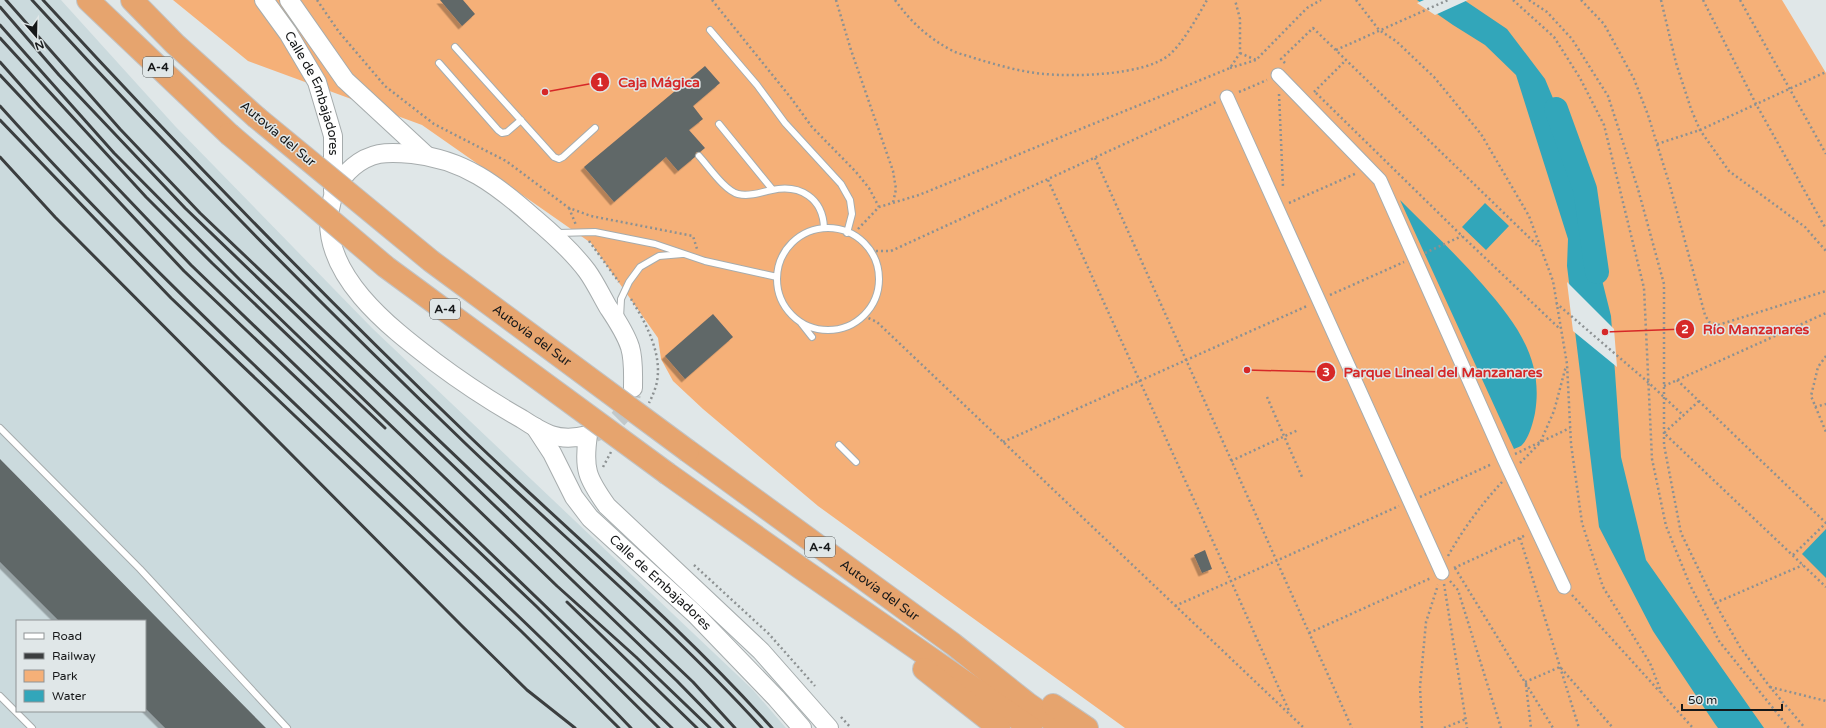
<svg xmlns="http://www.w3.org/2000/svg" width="1826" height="728" viewBox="0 0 1826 728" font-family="'Varela Round',sans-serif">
  <defs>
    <filter id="shadow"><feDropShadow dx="-3.5" dy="3.5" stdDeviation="0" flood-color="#0004"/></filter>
  </defs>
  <rect width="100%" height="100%" fill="#e0e7e8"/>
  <path fill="#cbdadd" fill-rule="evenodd" d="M 0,0 L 61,0 L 175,126 L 372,328 L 753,690 L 786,728 L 0,728 ZM 17,621 L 145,621 L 145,711 L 17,711 Z"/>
  <path fill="#f5b078" d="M 173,0 L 1782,0 L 1826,73 L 1826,728 L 1125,728 L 818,506 L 703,409 L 673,381 L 661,359 L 658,338 L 591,243 L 422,125 L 248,61 Z"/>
  <path fill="#32a6ba" d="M 1417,0 L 1464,0 L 1507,29 L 1545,79 L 1562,120 L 1611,316 L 1621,457 L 1646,560 L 1764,728 L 1718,728 L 1715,724 L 1653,631 L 1599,527 L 1567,266 L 1568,239 L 1516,75 L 1485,45 L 1453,25 Z
    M 1400,200 C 1428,228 1457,255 1483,285 C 1516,323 1544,359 1535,413 C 1533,423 1529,438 1522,445 C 1521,446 1517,448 1514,449 Z
    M 1485,203 L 1509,226 L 1486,250 L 1462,227 Z
    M 1826,529 L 1826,578 L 1802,554 Z"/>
  <path fill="#e0e7e8" d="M 1424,0 L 1468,0 L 1435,15 L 1417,3 Z
    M 1567,282 L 1614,329 L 1617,367 L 1573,331 Z"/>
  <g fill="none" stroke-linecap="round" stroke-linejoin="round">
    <path stroke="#32a6ba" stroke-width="24" d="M 1556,109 L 1585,189 L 1597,272"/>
  </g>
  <path fill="#616768" filter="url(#shadow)" d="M 440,0 L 463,0 L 475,14 L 462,26 Z
    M 705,66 L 720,83 L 693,106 L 703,119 L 689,130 L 705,148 L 700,152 L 696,152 L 695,157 L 678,171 L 666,157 L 614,202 L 584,167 Z
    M 713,314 L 733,337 L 685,379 L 665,356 Z
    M 0,459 L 165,626 L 266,728 L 165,728 L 145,708 L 145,621 L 59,621 L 0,562 Z
    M 1205,550 L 1212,569 L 1202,573 L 1194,555 Z"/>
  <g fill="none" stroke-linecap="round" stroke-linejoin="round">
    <path stroke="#c2c8c9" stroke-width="18" stroke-dasharray="18 9" stroke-linecap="butt" d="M 595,433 C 613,427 627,414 632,394"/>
    <defs>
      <path id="lane" d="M 710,30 L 757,85 L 785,123 L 841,184 L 850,200 L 852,214 L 847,233
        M 455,47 L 554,157 L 559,159 L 563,157 L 595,128
        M 439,63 L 498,130 L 502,133 L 507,132 L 521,120
        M 719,124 L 772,189
        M 699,156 C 709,167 725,191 738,194 C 750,197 761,192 772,190 C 800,184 823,198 824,228
        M777 279a51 51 0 1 1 102 0a51 51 0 1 1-102 0Z
        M 558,233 L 595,232 L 655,244 L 705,261 L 777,277
        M 620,318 L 621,299 L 629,282 L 640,267 L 659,256 L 682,254
        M 801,323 L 812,337
        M 0,428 L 140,569 L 287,728
        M 839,445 L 856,462
        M 0,696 L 32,728"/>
      <path id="street" d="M 1278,75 L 1380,180 L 1504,459 L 1564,587
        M 1227,97 L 1442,573"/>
      <g id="secondary">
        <path id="s1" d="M 264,0 L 288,33 L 317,82 L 333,136 L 333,191"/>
        <path d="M 289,0 L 345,80 L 426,155"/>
        <path d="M 633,388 C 633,374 634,360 630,347 C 625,332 616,319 608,307 C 601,295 595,282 587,271 C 572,251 553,234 534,218 C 497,185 463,159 412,154 C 401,153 390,152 379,154 C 360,158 344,172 336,189 C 332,196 332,202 330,209 C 320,274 389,327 435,362 C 463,383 492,402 522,419 C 531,425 541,431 551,435 C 563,439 576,438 588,435 C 583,469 587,478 607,506 L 761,651 L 829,728"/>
        <path id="s2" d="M 535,427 L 552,453 L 574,497 L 590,518 L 695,614 L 776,698 L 802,728"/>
      </g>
      <g id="highway">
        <path d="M 88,0 L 229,134"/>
        <path d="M 132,0 L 175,44 L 256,117"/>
        <path id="s3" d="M 688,451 L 953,644 L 1027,703 L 1063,728"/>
        <path d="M 668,474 L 802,569 L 1031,728"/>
        <path d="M 924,669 L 999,728"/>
        <path d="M 1053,705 L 1087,728"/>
      </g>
    </defs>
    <use href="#lane" stroke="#a6acad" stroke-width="8"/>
    <use href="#street" stroke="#a6acad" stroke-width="15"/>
    <use href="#secondary" stroke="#a6acad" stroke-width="20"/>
    <use href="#highway" stroke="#c2c3c3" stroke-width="24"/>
    <path stroke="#8c9192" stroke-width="2.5" stroke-dasharray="2 3" stroke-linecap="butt" d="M 317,0 L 339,32 L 385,86 L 434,124 L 506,161 L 569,208 L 591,216 L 693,236 L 697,249
      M 712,0 L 791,98 L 812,127 L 856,172 L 869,188 L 879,207
      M 836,0 L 851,50 L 893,171 L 896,189 L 893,203
      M 895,0 C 911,22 927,37 951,50 C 958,54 966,55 974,58 C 997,65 1021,72 1045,74 C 1076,77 1145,75 1169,55 C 1184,42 1197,17 1207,0
      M 1356,0 L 1379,30 L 1396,41 L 1434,77 L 1481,134 L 1529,216 L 1553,281 L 1567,364 L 1571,444 L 1582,523 L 1603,587 L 1650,663 L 1662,694 L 1693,728
      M 1513,0 L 1554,37 L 1580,78 L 1604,125 L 1644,288 L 1652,459 L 1666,526 L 1690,585 L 1719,641 L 1789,728
      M 1529,0 L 1547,12 L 1572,39 L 1608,96 L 1638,189 L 1664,284 L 1664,445 L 1681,533 L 1715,603 L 1740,647 L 1770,687 L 1805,728
      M 1581,0 L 1604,24 L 1634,79 L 1648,115 L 1670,186 L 1705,315 L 1709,322 L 1718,325 L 1826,291
      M 1661,0 L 1676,63 L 1691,109 L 1700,130 L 1729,171 L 1805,227 L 1826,251
      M 1703,0 L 1756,104 L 1826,229
      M 1740,0 L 1826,154
      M 1336,50 L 1448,0
      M 1240,53 L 1256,60 L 1307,8 L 1321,0
      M 1285,63 L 1281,59 L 1313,28 L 1539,247
      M 1230,68 L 1256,60
      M 1239,92 L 1267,80
      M 1314,92 L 1346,60
      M 1316,93 L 1462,236 L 1560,329
      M 1279,94 L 1283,187
      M 1657,144 L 1700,130 L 1826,72
      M 1095,158 L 1352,728
      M 1048,180 L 1231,581 L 1290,713
      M 1289,203 L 1357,173
      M 569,208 L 576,225
      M 858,229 L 879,207 L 919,195 L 1230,68 L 1240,53 L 1240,19 L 1235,0
      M 589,241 L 619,282
      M 871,251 L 891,251 L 1216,102
      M 1425,253 L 1462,236
      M 1330,295 L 1404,262
      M 631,299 C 646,323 664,356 656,386 C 654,392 652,397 649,403
      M 1556,303 L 1649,383 L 1684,416
      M 864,316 L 877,322 L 1304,728
      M 1826,356 L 1818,367 L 1811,396 L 1826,432
      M 1677,380 L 1826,523
      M 1664,386 L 1826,313
      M 1267,397 L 1302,477
      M 1699,401 L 1664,433 L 1826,587
      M 1815,407 L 1826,404
      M 1003,442 L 1307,306
      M 1515,454 L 1570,428
      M 1231,461 L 1298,430
      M 1520,463 L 1540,443 L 1554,411 L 1566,366
      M 603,467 L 611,452
      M 1420,497 L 1492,464
      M 1520,538 L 1579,728
      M 1793,555 L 1826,523
      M 1448,556 C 1463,529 1481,505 1502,482
      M 694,565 L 769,634 L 815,686
      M 1454,568 L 1526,535
      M 1455,568 L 1553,728
      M 1450,581 L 1458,590 L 1501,728
      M 1444,584 L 1467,728
      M 1572,595 L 1660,692
      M 1715,603 L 1803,565
      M 1175,606 L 1399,506
      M 1309,633 L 1431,578
      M 1561,668 L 1613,728
      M 1525,682 L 1560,667
      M 1526,685 L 1531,728
      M 1770,687 L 1826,701
      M 841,717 L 851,728
      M 1422,728 L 1420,687 L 1426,622 L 1438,585
      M 1444,728 L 1466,719"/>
    <use href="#lane" stroke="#fff" stroke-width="6"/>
    <use href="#street" stroke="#fff" stroke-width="13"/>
    <use href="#secondary" stroke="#fff" stroke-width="18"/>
    <use href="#highway" stroke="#e6a46e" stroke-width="22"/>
    <path stroke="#3b3e3f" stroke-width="3" d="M 6,0 L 120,129 L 200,213 L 693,682 L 735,728
      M 32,0 C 172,153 317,301 467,445 C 565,539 670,627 762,728
      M 43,0 C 181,150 323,296 470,437 C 571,534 679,624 772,728
      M 0,7 L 59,75 L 185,208 L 677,681 L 723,728
      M 0,25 L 114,153 L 240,280 L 557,586 L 636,657 L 710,728
      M 0,38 L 146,197 L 212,263 L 385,428
      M 0,62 L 40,107 L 191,265 L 672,728
      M 0,75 L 184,271 L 536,606 L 659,728
      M 0,106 C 142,264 299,407 453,554 C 513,611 574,668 631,728
      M 0,120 L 171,298 L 521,631 L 619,728
      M 0,157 L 55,217 L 462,626 L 527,690 L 575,728
      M 567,602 L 697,728"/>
    <defs>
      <g id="highway-bridge">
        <path id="s4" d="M 256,117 L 431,261 L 688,451"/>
        <path d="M 229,134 L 386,267 L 668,474"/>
      </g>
    </defs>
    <use href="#highway-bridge" stroke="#c2c3c3" stroke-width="24" stroke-linecap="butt"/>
    <use href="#highway-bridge" stroke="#e6a46e" stroke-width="22"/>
  </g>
  <g text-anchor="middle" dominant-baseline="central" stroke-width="3" stroke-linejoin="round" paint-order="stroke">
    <g fill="#e0e7e8" stroke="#535657" stroke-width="1">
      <rect x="143" y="57" width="30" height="20" rx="3"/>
      <rect x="430" y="299" width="30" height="20" rx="3"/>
      <rect x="805" y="537" width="30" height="20" rx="3"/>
    </g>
    <g font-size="12" font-weight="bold" fill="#161819">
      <text x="158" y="67">A-4</text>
      <text x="445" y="309">A-4</text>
      <text x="820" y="547">A-4</text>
    </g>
    <g font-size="13" fill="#161819" stroke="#e0e7e8">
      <text stroke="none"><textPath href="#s1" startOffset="107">Calle de Embajadores</textPath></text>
      <text transform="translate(278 134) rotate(40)">Autovía del Sur</text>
      <text stroke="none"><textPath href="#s4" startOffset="352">Autovía del Sur</textPath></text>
      <text stroke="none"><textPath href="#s2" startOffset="202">Calle de Embajadores</textPath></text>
      <text stroke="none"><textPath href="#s3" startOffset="237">Autovía del Sur</textPath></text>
    </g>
  </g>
  <path fill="none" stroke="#d62828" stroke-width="1.5" d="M545 92L600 82M1605 332L1685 329M1247 370L1326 372"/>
  <g fill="#d62828" stroke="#e0e7e8" stroke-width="1.5">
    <circle cx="545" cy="92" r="4"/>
    <circle cx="1605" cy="332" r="4"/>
    <circle cx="1247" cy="370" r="4"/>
    <circle cx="600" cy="82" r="10"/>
    <circle cx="1685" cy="329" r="10"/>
    <circle cx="1326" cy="372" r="10"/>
  </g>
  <g font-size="12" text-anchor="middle" font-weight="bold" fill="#fff">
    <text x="600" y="86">1</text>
    <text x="1685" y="333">2</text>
    <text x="1326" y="376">3</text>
  </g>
  <g font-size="14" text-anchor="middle" font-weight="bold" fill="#d62828" stroke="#e0e7e8" stroke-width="3" stroke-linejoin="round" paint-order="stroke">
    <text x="659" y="87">Caja Mágica</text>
    <text x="1756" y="334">Río Manzanares</text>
    <text x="1443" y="377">Parque Lineal del Manzanares</text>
  </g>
  <rect x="16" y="620" width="130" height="92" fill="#e0e7e8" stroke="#8f9495"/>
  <rect x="24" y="633" width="20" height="6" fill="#ffffff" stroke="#8f9495"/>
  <text x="52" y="640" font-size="12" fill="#161819">Road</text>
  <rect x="24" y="653" width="20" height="6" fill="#3b3e3f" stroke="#8f9495"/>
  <text x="52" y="660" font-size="12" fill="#161819">Railway</text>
  <rect x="24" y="670" width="20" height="12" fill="#f5b078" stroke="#8f9495"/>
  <text x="52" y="680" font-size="12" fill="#161819">Park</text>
  <rect x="24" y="690" width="20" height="12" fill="#32a6ba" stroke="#8f9495"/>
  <text x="52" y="700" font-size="12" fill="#161819">Water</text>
  <g transform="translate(36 36) rotate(160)" stroke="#e0e7e8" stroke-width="3" paint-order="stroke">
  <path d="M0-3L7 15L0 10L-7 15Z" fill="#161819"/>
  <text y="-6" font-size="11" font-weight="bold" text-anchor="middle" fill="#161819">N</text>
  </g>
  <path d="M1682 704v6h100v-6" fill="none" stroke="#161819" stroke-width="2"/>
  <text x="1688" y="704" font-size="12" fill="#161819" stroke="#e0e7e8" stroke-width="3" paint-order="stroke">50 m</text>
</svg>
